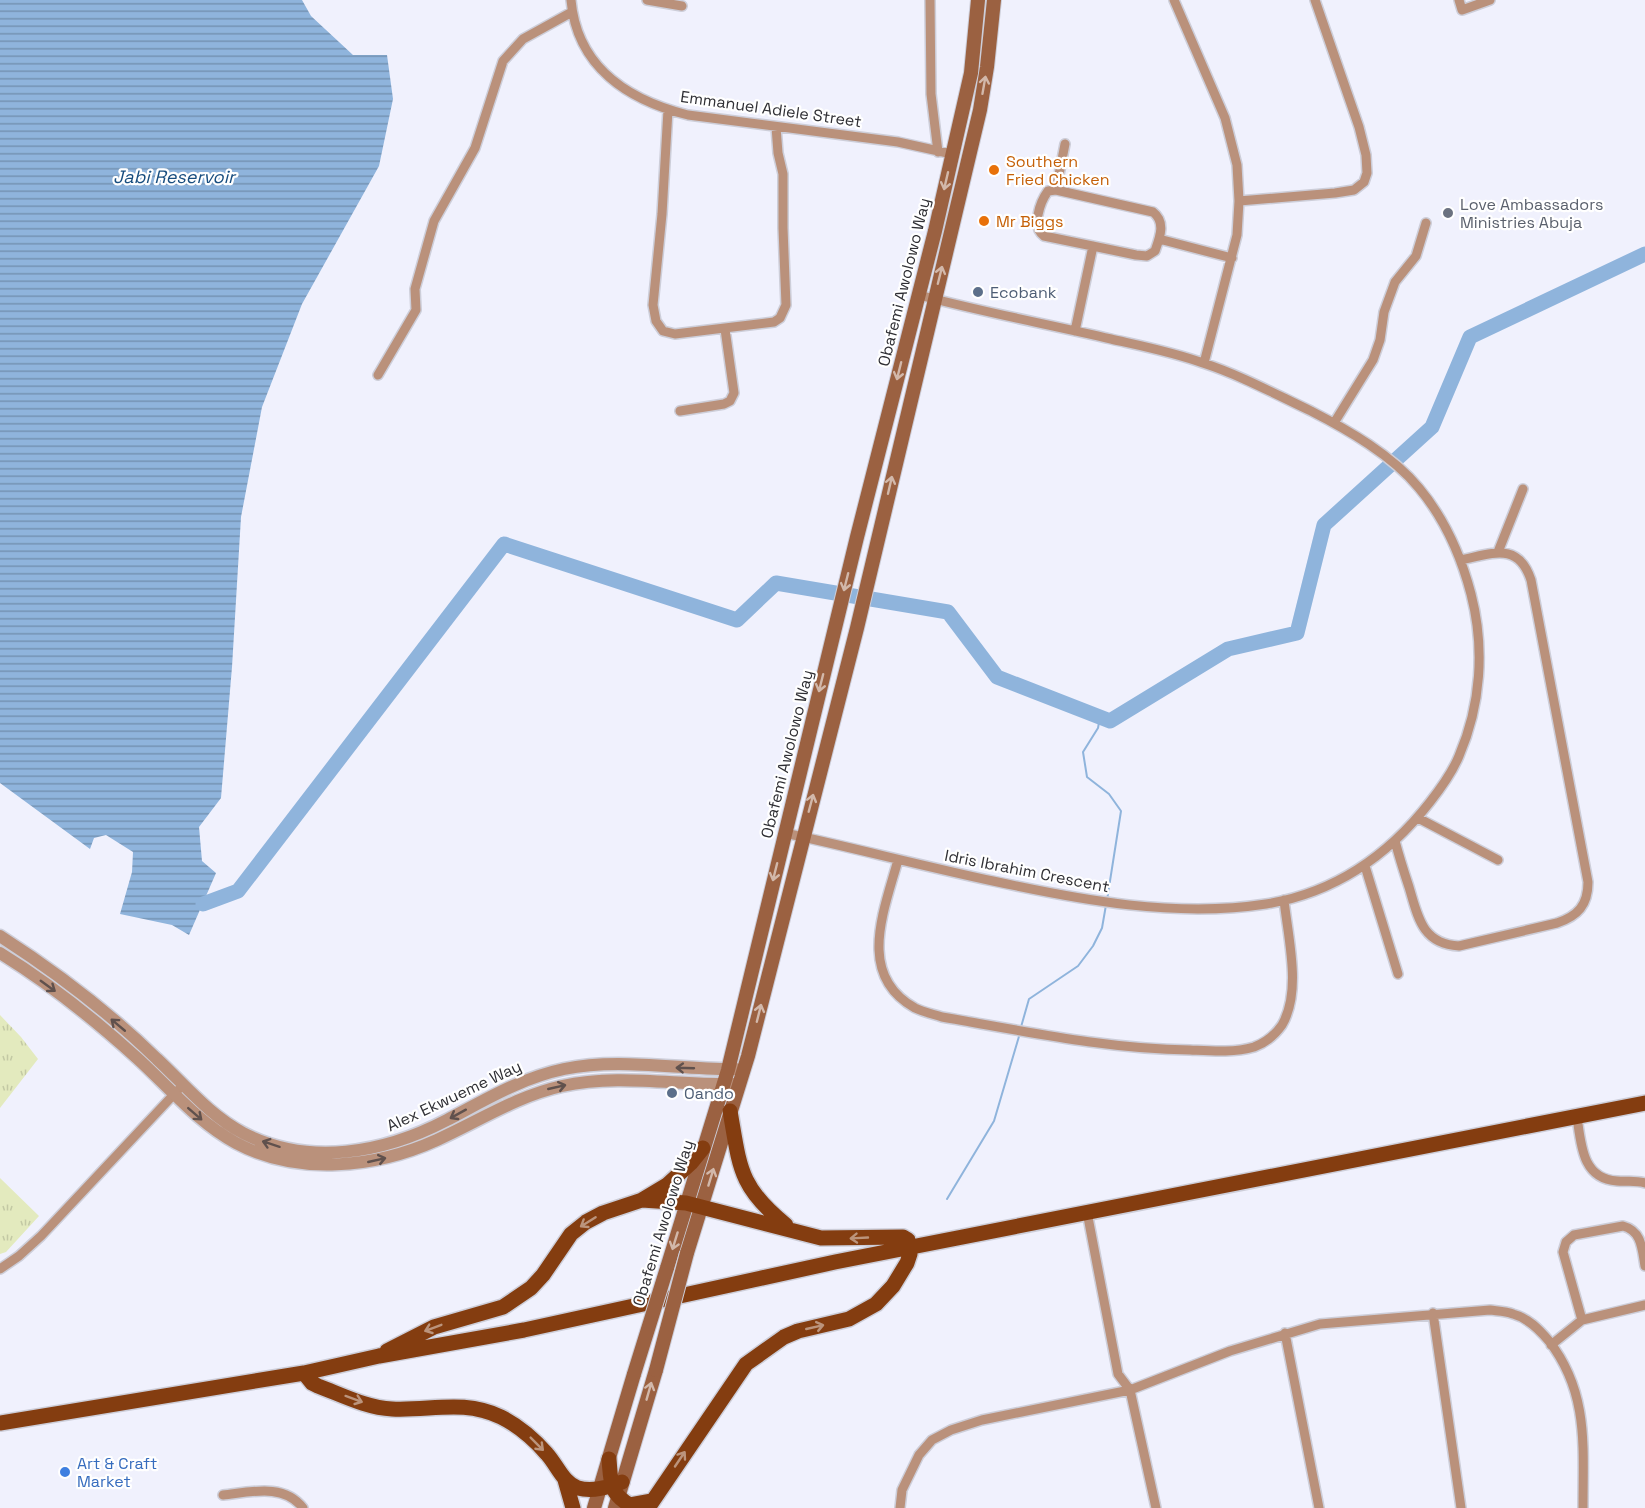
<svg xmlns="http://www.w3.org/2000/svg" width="1645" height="1508" viewBox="0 0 1645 1508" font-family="'Space Grotesk',sans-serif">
  <defs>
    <pattern id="park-tufts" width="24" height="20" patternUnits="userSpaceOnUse" patternTransform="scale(1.5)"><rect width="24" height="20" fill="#e3eabe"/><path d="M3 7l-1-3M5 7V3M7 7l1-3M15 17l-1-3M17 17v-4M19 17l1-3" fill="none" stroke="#c3c9a4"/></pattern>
    <pattern id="water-rules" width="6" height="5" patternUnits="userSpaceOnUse" patternTransform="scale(1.5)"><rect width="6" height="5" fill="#8fb4dc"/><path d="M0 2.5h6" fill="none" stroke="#7593b3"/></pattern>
  </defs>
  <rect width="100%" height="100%" fill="#f0f1fd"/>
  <path fill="url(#park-tufts)" d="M 0,1015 L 21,1037 L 38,1059 L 0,1108 Z
    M 0,1178 L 39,1216 L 6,1252 L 0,1254 Z"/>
  <path fill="url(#water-rules)" d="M 0,0 L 302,0 L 311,16 L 353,55 L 387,55 L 393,99 L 379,166 L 302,304 L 262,407 L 241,517 L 232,667 L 221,798 L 199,827 L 202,861 L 216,873 L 189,935 L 172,925 L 120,914 L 132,872 L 133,852 L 106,835 L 94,838 L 90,849 L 0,783 Z"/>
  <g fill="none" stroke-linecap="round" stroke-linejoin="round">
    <path stroke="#8fb4dc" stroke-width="2" d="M 1100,717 L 1098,728 L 1083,752 L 1087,777 L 1109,794 L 1121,811 L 1107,900
      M 1021,1027 L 1029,999 L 1078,966 L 1093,946 L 1102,928 L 1106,905
      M 947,1199 L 994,1121 L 1020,1033"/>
    <path stroke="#8fb4dc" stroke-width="15" d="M 203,904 L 238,891 L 504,544 L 737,620 L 776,583 L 948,612 L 997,677 L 1110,721 L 1228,649 L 1297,633 L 1324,525 L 1432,427 L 1470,337 L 1645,254"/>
    <defs>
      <path id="minor" d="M 571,0 C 577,67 628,100 688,115 L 898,142 L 952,154
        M 647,0 L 682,6
        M 930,0 L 931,94 L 938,152
        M 1174,0 L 1225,118 L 1237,165 L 1239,201 L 1237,235 L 1204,363
        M 1459,0 L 1462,10 L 1490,0
        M 668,110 L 662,214 L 653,305 L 656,321 L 663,331 L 675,334 L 774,322 L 780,318 L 786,305 L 783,228 L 783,174 L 778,153 L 776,127
        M 1056,190 L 1153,212 C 1166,222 1160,237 1155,251 L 1147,256 L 1136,255 L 1044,236 C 1031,227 1040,202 1048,191 Z
        M 1056,190 L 1065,144
        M 1239,201 L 1335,193 L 1354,190 L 1364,182 L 1367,173 L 1366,155 L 1359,127 L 1315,0
        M 1159,239 L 1232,258
        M 1075,331 L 1093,246
        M 378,375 L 416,310 L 415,289 L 434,221 L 475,148 L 503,61 L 523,39 L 572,12
        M 680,411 L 724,404 L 730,401 L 734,393 L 725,329
        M 1334,423 L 1373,360 L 1380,340 L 1384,312 L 1395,282 L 1416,256 L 1426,223
        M 1498,552 L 1523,489
        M 1418,818 L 1498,860
        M 785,833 C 854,848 923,866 993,881 C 1081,900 1176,918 1266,904 C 1334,893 1388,856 1430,802 C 1441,788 1452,773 1459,756 C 1481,705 1485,648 1471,594 C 1461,556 1444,518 1419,488 C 1392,455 1348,430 1311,411 C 1275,394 1240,375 1203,363 C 1173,352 1142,346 1111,339 C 1047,324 982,312 919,295
        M 1395,841 C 1399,856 1404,872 1409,887 C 1418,917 1422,944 1459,946 L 1557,923 C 1578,916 1588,905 1588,882 L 1531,580 C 1518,541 1492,554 1460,560
        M 898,860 C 884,911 856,975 915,1008 C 923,1012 933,1014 942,1017 C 1024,1031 1107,1049 1190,1050 C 1211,1051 1233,1053 1254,1047 C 1265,1043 1275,1035 1282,1025 C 1302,991 1288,938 1284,900
        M 1365,866 L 1398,974
        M 1577,1117 C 1581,1144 1582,1179 1617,1181 C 1627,1182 1635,1180 1645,1183
        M 1087,1212 L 1118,1374 L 1130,1390 L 1156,1508
        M 0,1269 L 19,1256 L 41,1236 L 178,1090
        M 1433,1313 L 1461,1508
        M 1582,1320 L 1563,1252 L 1566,1242 L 1574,1235 L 1623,1226 C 1642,1231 1642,1249 1645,1266
        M 1285,1333 L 1319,1508
        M 1551,1345 L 1582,1320 L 1645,1305
        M 223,1495 C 251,1492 284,1483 303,1508
        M 900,1508 L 902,1490 L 919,1455 L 932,1440 L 951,1430 L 982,1420 L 1130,1390 L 1230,1351 L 1320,1324 L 1490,1310 C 1497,1311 1506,1311 1513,1314 C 1528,1318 1539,1329 1549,1341 C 1589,1393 1583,1446 1583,1508"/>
      <path id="tertiary" d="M 0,936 C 56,972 110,1013 157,1059 C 185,1085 209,1115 243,1133 C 309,1167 384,1153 447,1120 C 485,1100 521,1078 564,1069 C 620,1057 679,1070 736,1069
        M 0,953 C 49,983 94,1019 137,1058 C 169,1087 197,1122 236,1143 C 298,1176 375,1168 437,1140 C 479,1121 517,1096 562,1086 C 620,1073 679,1086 738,1084"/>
      <path id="secondary" d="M 687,1253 L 748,1056 L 857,628 L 980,110 L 987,67 L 994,0
        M 667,1268 L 728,1070 L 857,537 L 935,231 L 971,73 L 978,0
        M 594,1508 L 634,1374
        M 615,1508 L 656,1370"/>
      <path id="primary" d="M 730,1111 C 740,1168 739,1187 786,1225
        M 642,1200 L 686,1203 L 821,1238 L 903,1237 L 908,1240 L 910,1254 L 907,1263 L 893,1286 L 876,1304 L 849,1319 L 798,1331 L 784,1337 L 746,1364 L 648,1508
        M 387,1351 L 434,1327 L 503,1307 L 531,1288 L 543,1275 L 571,1234 L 586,1222 L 603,1213 L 642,1200 L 667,1185 L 691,1163 L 703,1148
        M 304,1373 L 312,1383 L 318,1386 C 342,1395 367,1408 392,1409 C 431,1411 463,1399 501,1417 C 519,1426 534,1439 547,1454 C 557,1465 563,1483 578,1488 C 593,1492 608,1487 622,1482
        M 0,1423 L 304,1373 L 379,1356 L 524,1330 L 835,1262 L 1645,1103
        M 609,1459 C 611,1482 609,1493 630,1505 L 652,1501
        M 565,1480 L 573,1508"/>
    </defs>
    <use href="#minor" stroke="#cdced9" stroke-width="12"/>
    <use href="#tertiary" stroke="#cdced9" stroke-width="15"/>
    <use href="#secondary" stroke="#cdced9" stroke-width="16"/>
    <use href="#primary" stroke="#cdced9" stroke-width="18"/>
    <use href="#minor" stroke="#ba917b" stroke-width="9"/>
    <use href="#tertiary" stroke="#ba917b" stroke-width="12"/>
    <use href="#secondary" stroke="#9b6141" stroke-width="14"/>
    <use href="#primary" stroke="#843d10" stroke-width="15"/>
    <defs>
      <path id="secondary-bridge" d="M 656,1370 L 687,1253
        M 634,1374 L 667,1268"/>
    </defs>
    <use href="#secondary-bridge" stroke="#cdced9" stroke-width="16" stroke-linecap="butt"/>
    <use href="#secondary-bridge" stroke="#9b6141" stroke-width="14"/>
  </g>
  <defs><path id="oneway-shaft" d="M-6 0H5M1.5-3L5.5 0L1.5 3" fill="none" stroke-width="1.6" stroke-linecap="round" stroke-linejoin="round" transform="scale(1.5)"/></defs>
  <g stroke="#d2b8aa">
    <use href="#oneway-shaft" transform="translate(984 85) rotate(-80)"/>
    <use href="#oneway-shaft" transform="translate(946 181) rotate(103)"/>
    <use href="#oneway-shaft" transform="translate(940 275) rotate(-76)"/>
    <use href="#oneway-shaft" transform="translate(899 371) rotate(104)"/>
    <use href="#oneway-shaft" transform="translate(890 485) rotate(-77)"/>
    <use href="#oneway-shaft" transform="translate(846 582) rotate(104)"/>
    <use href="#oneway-shaft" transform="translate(821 683) rotate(104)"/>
    <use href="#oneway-shaft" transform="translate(811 803) rotate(-75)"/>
    <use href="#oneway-shaft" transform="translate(775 872) rotate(104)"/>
    <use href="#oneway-shaft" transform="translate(759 1013) rotate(-76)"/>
    <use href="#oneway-shaft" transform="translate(711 1177) rotate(-73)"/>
    <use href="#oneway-shaft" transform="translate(675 1241) rotate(107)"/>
    <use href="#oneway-shaft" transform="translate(649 1391) rotate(-74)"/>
  </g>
  <g stroke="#60514d">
    <use href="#oneway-shaft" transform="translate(48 986) rotate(36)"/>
    <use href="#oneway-shaft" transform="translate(118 1025) rotate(-140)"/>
    <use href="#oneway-shaft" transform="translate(685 1068) rotate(-178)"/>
    <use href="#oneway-shaft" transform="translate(557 1087) rotate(-13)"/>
    <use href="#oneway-shaft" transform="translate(195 1114) rotate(41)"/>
    <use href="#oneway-shaft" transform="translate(458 1114) rotate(151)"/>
    <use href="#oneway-shaft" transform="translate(271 1144) rotate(-162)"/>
    <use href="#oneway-shaft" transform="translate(377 1160) rotate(-13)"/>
  </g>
  <g stroke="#bb947c">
    <use href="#oneway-shaft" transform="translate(588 1222) rotate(148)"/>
    <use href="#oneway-shaft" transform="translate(859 1238) rotate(177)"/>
    <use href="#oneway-shaft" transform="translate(815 1327) rotate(-13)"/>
    <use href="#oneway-shaft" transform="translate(433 1328) rotate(159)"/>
    <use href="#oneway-shaft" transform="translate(354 1399) rotate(20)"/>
    <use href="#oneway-shaft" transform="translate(537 1444) rotate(45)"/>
    <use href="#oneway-shaft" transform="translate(680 1459) rotate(-56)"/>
  </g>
  <g fill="#e8710a" stroke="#fff" stroke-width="2">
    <circle cx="994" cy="170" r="6"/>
    <circle cx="984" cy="221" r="6"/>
  </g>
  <circle fill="#6b7280" stroke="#fff" stroke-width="2" cx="1448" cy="213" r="6"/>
  <g fill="#5c6f8a" stroke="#fff" stroke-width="2">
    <circle cx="978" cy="292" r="6"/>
    <circle cx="672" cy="1093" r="6"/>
  </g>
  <circle fill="#3f7fe0" stroke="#fff" stroke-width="2" cx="65" cy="1472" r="6"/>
  <g text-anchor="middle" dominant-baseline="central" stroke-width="4.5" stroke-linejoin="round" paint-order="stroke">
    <g font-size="16" fill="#2f2f34" stroke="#fff">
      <text transform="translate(771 109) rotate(8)">Emmanuel Adiele Street</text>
      <text transform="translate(904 282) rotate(-76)">Obafemi Awolowo Way</text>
      <text transform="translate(787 754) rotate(-76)">Obafemi Awolowo Way</text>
      <text transform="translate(1027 871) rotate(11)">Idris Ibrahim Crescent</text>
      <text transform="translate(454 1096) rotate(-25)">Alex Ekwueme Way</text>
      <text transform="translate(663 1223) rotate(-73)">Obafemi Awolowo Way</text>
    </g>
    <g font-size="16" fill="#c56008" stroke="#fff" text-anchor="start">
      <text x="1006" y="161">Southern<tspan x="1006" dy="18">Fried Chicken</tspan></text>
      <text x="996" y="221">Mr Biggs</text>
    </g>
    <g font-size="16" fill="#5b616d" stroke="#fff" text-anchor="start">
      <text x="1460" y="204">Love Ambassadors<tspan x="1460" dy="18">Ministries Abuja</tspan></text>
    </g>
    <g font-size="16" fill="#4e5e75" stroke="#fff" text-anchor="start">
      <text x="990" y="292">Ecobank</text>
      <text x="684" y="1093">Oando</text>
    </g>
    <g font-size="16" fill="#366cbe" stroke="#fff" text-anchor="start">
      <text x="77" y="1463">Art &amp; Craft<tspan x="77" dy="18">Market</tspan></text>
    </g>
    <g font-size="18" font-style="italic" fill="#174d7f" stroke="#fff">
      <text x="174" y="176">Jabi Reservoir</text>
    </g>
  </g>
</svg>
